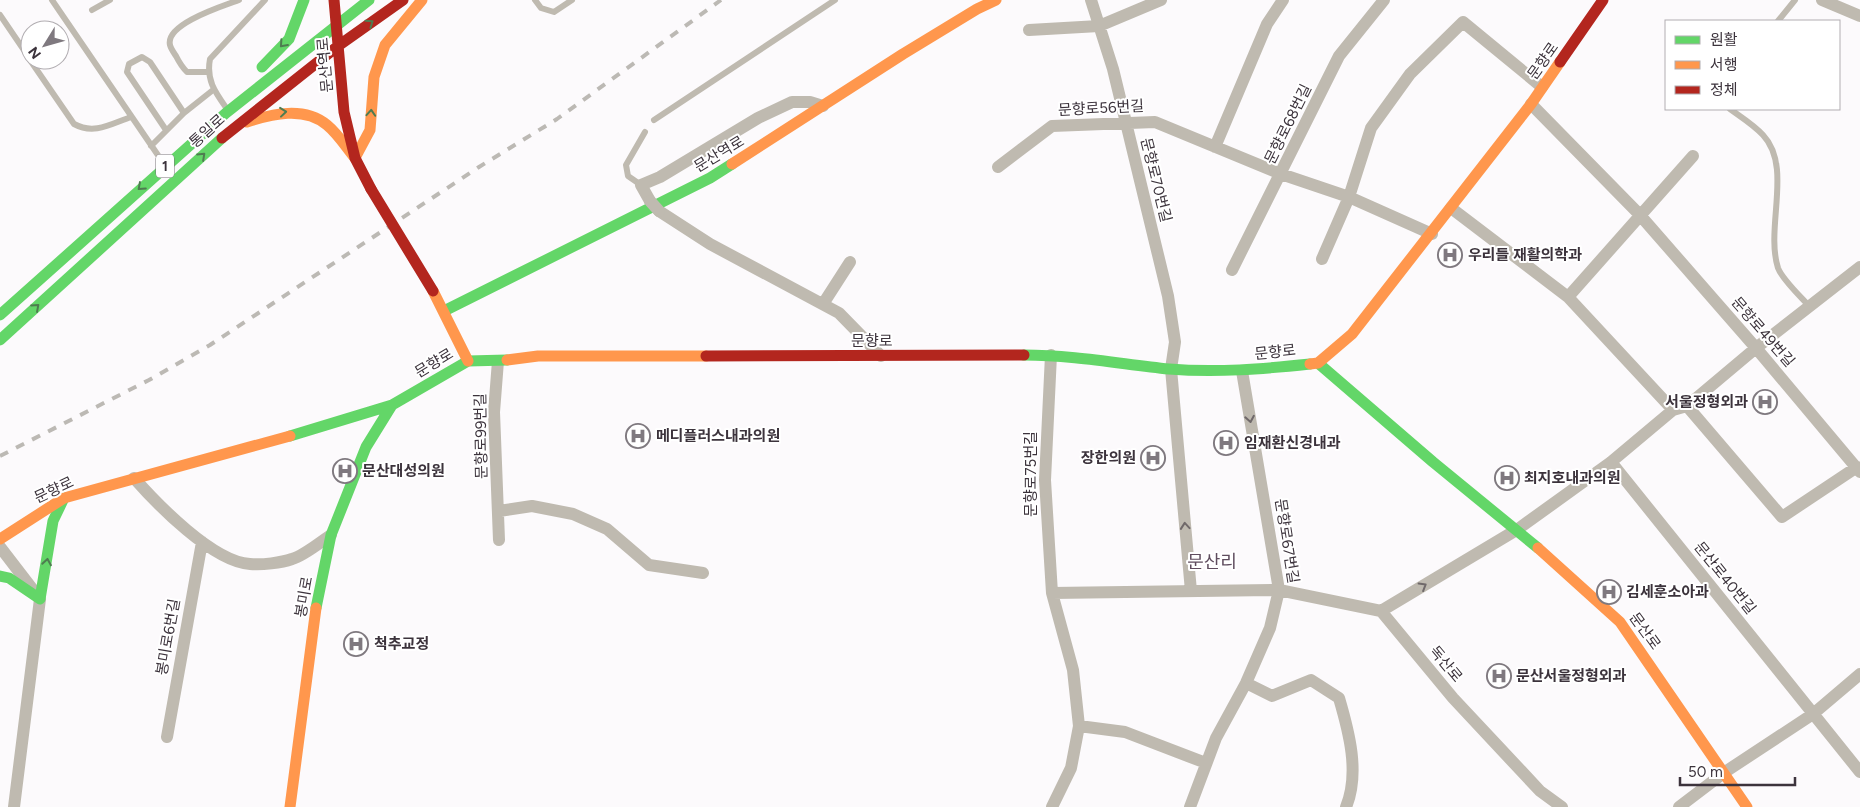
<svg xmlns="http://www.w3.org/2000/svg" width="1860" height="807" viewBox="0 0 1860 807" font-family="Figtree,'Noto Sans KR',sans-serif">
  <rect width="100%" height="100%" fill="#fcfafc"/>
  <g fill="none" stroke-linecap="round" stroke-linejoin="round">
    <path stroke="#bfbab0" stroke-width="6" d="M 52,0 L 164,164
      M 535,0 L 541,8 L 554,12 L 572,0
      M 92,10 L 110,0
      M 0,15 L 30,59
      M 1778,21 L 1795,0
      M 30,60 L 74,124 C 94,135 111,124 131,117
      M 207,72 L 187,72 C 182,67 179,62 176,56 C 174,53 171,49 170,45 C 165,24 223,6 239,0
      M 227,109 C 215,92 206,80 210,59 L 265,0
      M 1730,109 C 1741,117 1754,125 1763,135 C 1793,167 1765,227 1778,268 C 1782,279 1801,297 1809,306
      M 654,120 L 835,0
      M 166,130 L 127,72 L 129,64 L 142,57 L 150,62 L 184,113
      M 151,146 L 184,113 L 213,90
      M 641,185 L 628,176 L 626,165 L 645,132"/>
    <path stroke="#bfbab0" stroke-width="12" d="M 1091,0 L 1113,69 L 1168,296 L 1175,342 L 1171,369 L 1191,591
      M 1822,0 L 1860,16
      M 1029,30 L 1099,26 L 1161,0
      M 1531,104 L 1639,214 L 1756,348 L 1860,472
      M 1215,147 L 1267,24 L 1283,0
      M 998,167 L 1052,126 L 1155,122 L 1281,174 L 1349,197 L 1432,234
      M 650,201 L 641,185 L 660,177 L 758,118 L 792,102 L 810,102 L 823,106
      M 1451,208 L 1568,297 L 1673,410
      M 659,211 L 710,244 L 839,313 L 881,356
      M 1322,259 L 1349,197 L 1371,128 L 1410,74 L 1463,22 L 1542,87
      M 1232,270 L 1339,56 L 1384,0
      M 1568,297 L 1693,156
      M 823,304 L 850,262
      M 1051,355 L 1045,480 L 1052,593 L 1073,670 L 1079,726 L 1071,768 L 1052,807
      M 498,361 L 494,412 L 499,540
      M 1687,406 L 1782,517 L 1857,467
      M 1611,462 L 1860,772
      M 134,478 C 157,504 213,562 250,564 C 262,565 281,563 292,559 C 305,555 320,542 331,535
      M 499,511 L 532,506 L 573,514 L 607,529 L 649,565 L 703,573
      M 0,547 L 40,599 L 14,807
      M 1052,593 L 1279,590 L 1381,611 L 1453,698 L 1540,791 L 1562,807
      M 1381,611 L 1518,529 L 1611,462 L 1673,410 L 1687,406 L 1756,348 L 1860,267
      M 1246,683 L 1272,696 L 1311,680 L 1339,698 C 1349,732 1360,773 1346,807
      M 1079,726 L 1125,732 L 1206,763
      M 167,737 L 202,542
      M 1190,807 L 1216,738 L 1246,683 L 1270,628 L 1279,590 L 1242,371
      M 1679,807 L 1725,772 L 1813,714 L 1860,674"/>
    <path stroke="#63d668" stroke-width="11" d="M 262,67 L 289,39 L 304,0
      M 444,311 L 710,178 L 732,164
      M 0,315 L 226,113 L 369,0
      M 0,340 L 222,138
      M 1024,355 C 1073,355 1121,364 1169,369 C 1216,373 1263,369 1310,364
      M 1318,363 L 1433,462 L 1538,548
      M 290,436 L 392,405 L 468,361 L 507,360
      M 0,576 L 9,578 L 40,599 L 53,521 L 64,498
      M 316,608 L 331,535 L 366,447 L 392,405"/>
    <path stroke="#ff974d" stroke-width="11" d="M 247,122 C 272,114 304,106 327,125 C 338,134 346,147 355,158 L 370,130 L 374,77 L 385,45 L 422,0
      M 732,164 L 903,54 L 977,9 L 996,0
      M 433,291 L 468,361
      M 507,360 L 538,356 L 706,356
      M 1310,364 L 1318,363 L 1352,334 L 1531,104 L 1560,62
      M 0,539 L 64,498 L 290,436
      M 1538,548 L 1620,622 L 1747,807
      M 290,807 L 316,608"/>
    <path stroke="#b3261e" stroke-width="11" d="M 334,0 L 344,112 L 355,158 L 371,189
      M 1560,62 L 1603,0
      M 222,138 L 338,46 L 403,0
      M 706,356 L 1024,355"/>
    <path stroke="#bcb9b4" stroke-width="4" stroke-dasharray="9 9" stroke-linecap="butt" d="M 0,456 L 149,380 L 210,345 L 479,167 L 557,119 L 721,0"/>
    <path stroke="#bfbab0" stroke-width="12" d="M 650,201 L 659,211"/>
    <path stroke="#b3261e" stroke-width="11" d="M 371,189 L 433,291"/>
  </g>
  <defs><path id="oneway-chevron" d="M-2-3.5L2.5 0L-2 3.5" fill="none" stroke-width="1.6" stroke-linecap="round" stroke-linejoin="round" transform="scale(1.25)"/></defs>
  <g stroke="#4e7c50">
    <use href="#oneway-chevron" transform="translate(370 23) rotate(-35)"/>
    <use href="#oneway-chevron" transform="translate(283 44) rotate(132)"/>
    <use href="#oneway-chevron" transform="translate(283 112) rotate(-6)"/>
    <use href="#oneway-chevron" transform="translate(371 113) rotate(-86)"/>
    <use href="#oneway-chevron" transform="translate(202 156) rotate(-43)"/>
    <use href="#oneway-chevron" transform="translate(141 187) rotate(138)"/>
    <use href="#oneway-chevron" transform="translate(36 307) rotate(-42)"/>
    <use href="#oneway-chevron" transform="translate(47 562) rotate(-81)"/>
  </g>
  <g stroke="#70696a">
    <use href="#oneway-chevron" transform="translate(1250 419) rotate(80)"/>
    <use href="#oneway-chevron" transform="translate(1185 526) rotate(-95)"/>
    <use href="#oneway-chevron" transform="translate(1423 586) rotate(-31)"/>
  </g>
  <defs>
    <symbol id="hospital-ring" viewBox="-11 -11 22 22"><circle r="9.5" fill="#fff" stroke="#7f797f" stroke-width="1.5"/><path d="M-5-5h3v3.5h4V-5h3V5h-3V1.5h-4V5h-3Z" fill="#7f797f"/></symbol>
  </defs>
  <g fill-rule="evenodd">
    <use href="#hospital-ring" x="1436" y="241" width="28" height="28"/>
    <use href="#hospital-ring" x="1751" y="388" width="28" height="28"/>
    <use href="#hospital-ring" x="624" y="422" width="28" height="28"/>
    <use href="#hospital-ring" x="1212" y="429" width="28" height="28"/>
    <use href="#hospital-ring" x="1139" y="444" width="28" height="28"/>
    <use href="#hospital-ring" x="331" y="457" width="28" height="28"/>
    <use href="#hospital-ring" x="1493" y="464" width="28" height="28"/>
    <use href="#hospital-ring" x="1595" y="578" width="28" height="28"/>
    <use href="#hospital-ring" x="342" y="630" width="28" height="28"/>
    <use href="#hospital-ring" x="1485" y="662" width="28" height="28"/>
  </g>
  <g text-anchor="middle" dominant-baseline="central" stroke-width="4" stroke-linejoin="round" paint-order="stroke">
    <rect fill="#fff" stroke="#767076" stroke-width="1" x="156" y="154.5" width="18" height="23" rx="4"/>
    <g font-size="14" font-weight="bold" fill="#3c333c">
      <text x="165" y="166">1</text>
    </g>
    <g font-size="15" fill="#3c333c" stroke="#fff">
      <text transform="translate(1543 61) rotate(-55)">문향로</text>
      <text transform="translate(325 65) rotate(-95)">문산역로</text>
      <text transform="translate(1101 108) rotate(-3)">문향로56번길</text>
      <text transform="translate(1288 124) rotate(-64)">문향로68번길</text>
      <text transform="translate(207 131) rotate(-42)">통일로</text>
      <text transform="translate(719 154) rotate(-31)">문산역로</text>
      <text transform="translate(1156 180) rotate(76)">문향로70번길</text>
      <text transform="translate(1763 332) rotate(49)">문향로49번길</text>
      <text x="872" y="341">문향로</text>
      <text transform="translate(1275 352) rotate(-6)">문향로</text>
      <text transform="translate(434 363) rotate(-31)">문향로</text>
      <text transform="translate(481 436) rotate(-91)">문향로99번길</text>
      <text transform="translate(1031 474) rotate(-90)">문향로75번길</text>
      <text transform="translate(54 490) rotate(-25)">문향로</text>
      <text transform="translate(1287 541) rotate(81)">문향로67번길</text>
      <text transform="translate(1725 578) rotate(51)">문산로40번길</text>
      <text transform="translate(304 597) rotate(-80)">봉미로</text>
      <text transform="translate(1645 631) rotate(54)">문산로</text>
      <text transform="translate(168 637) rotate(-80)">봉미로6번길</text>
      <text transform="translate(1446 664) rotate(50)">독산로</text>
    </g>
    <g font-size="15" font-weight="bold" fill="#3c333c" stroke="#fff" text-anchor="start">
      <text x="1468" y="255">우리들 재활의학과</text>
      <text x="1748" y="402" text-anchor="end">서울정형외과</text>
      <text x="656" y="436">메디플러스내과의원</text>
      <text x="1244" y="443">임재환신경내과</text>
      <text x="1136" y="458" text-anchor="end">장한의원</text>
      <text x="362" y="471">문산대성의원</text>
      <text x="1524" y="478">최지호내과의원</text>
      <text x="1626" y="592">김세훈소아과</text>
      <text x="374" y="644">척추교정</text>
      <text x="1516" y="676">문산서울정형외과</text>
    </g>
    <g font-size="18" fill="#5f4c5e" stroke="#fff">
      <text x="1212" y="562">문산리</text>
    </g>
  </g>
  <rect x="1665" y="20" width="175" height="90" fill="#ffffff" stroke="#b1adb1"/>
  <rect x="1675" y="36" width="25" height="8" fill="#63d668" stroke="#b1adb1"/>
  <text x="1710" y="45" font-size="15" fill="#3c333c">원활</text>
  <rect x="1675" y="61" width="25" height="8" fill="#ff974d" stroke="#b1adb1"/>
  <text x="1710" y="70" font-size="15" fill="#3c333c">서행</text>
  <rect x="1675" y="86" width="25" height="8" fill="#b3261e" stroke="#b1adb1"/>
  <text x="1710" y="95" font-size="15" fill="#3c333c">정체</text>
  <g transform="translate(45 45) rotate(233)"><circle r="24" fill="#ffffff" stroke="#b1adb1"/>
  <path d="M0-4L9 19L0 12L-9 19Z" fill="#7f797f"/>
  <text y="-8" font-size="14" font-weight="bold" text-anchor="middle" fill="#3c333c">N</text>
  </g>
  <path d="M1680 777v8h115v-8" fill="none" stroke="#3c333c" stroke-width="2.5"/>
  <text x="1688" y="777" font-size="15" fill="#3c333c" stroke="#ffffff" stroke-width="4" paint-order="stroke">50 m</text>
</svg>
